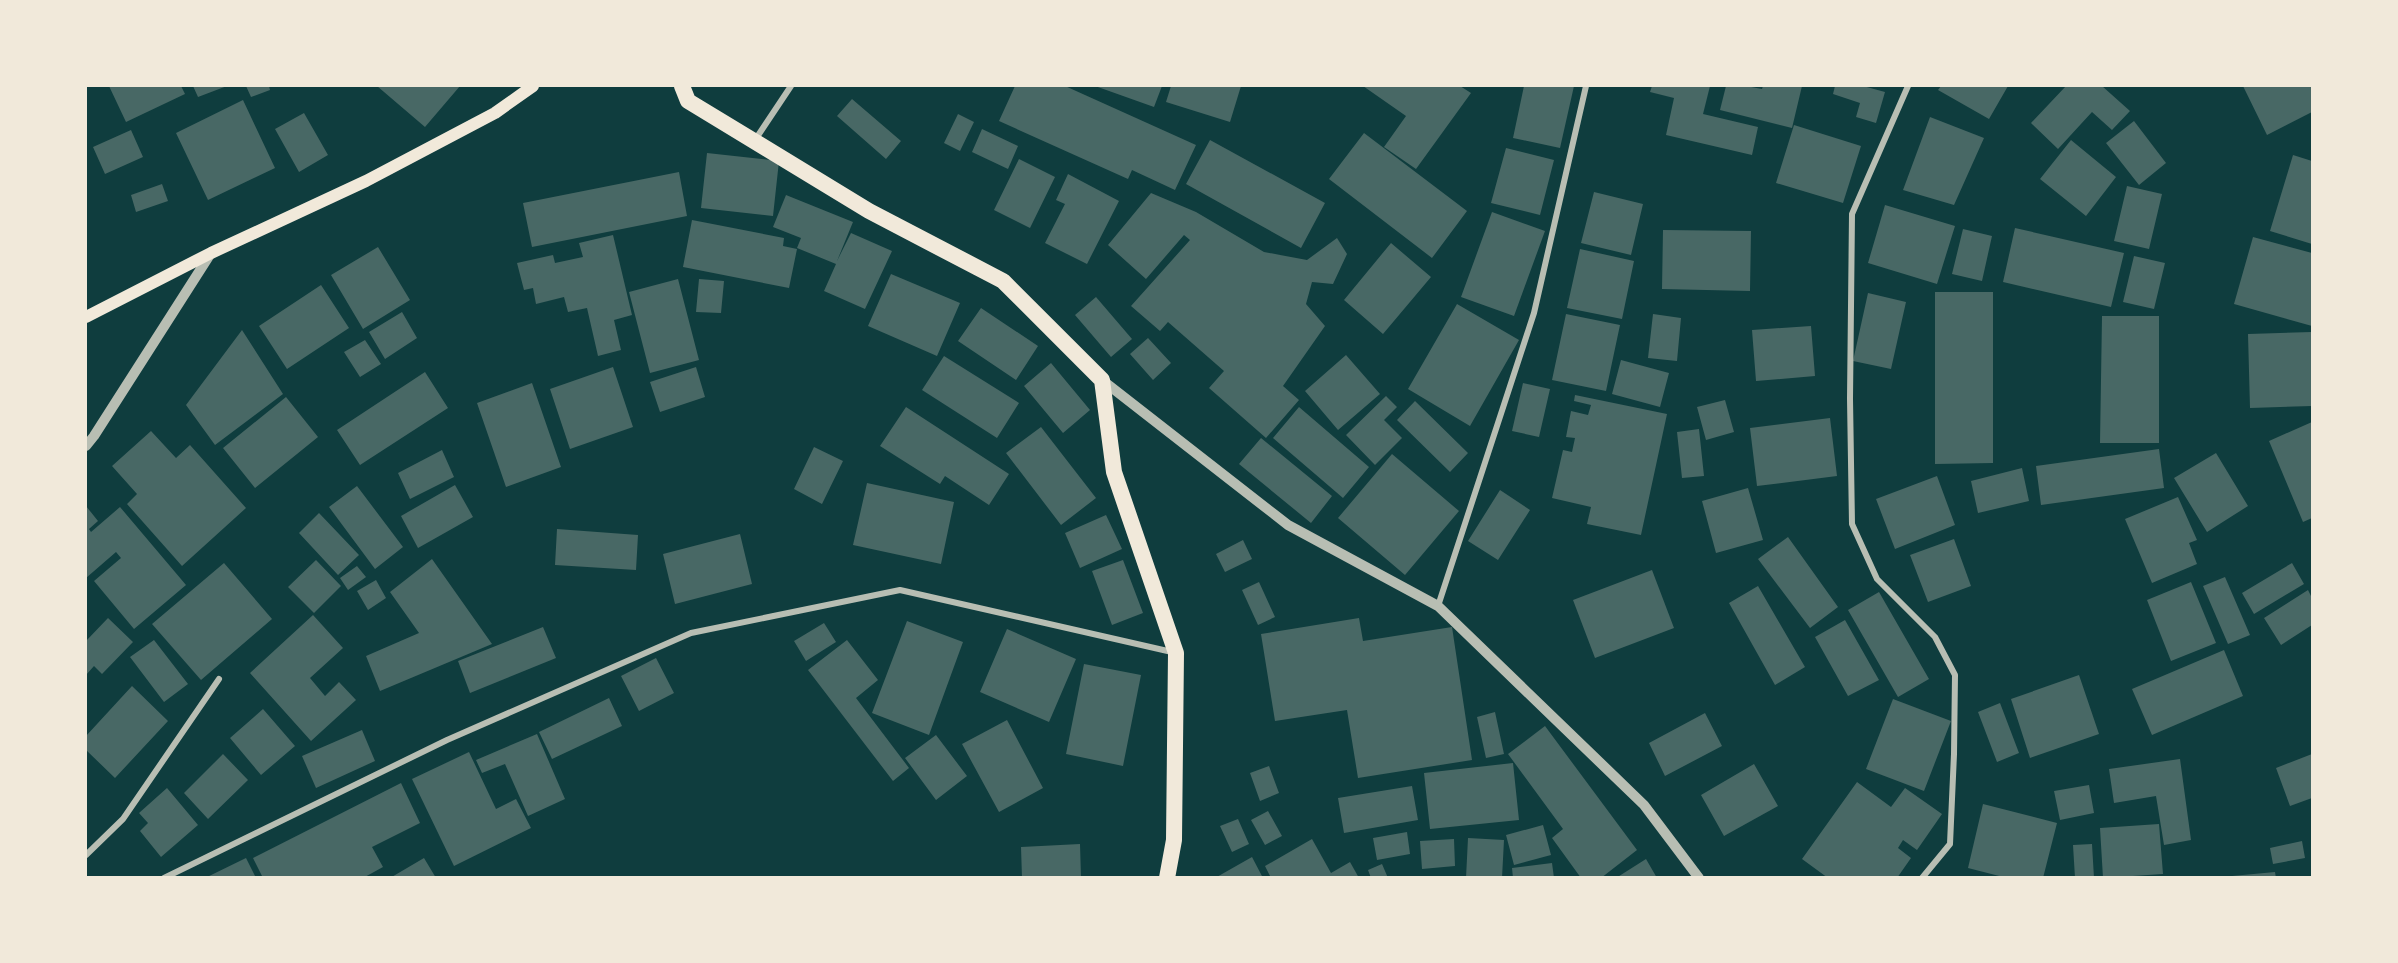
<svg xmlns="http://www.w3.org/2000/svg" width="2398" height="963" viewBox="0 0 2398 963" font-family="Poppins,sans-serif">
  <rect width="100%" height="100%" fill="#0f3d3e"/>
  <path fill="#486865" d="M 109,86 L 181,86 L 185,94 L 126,122 Z
    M 193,86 L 227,86 L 198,97 Z
    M 246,86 L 269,86 L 270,90 L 251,97 Z
    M 377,86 L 460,86 L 425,127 Z
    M 1015,86 L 1065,86 L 1196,145 L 1175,190 L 1132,170 L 1128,179 L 999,121 Z
    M 1095,86 L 1162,86 L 1154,107 Z
    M 1171,86 L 1241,86 L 1230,122 L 1166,102 Z
    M 1363,86 L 1460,86 L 1471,93 L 1416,169 L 1384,147 L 1406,116 Z
    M 1524,86 L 1574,86 L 1560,148 L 1513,138 Z
    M 1652,86 L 1710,86 L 1703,114 L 1758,127 L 1752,155 L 1666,135 L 1674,98 L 1650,92 Z
    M 1726,86 L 1746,86 L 1762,89 L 1763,86 L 1802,86 L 1792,128 L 1720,110 Z
    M 1835,86 L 1863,86 L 1885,92 L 1876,123 L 1856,117 L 1860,103 L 1833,94 Z
    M 1941,86 L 2008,86 L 1989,119 L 1938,90 Z
    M 2066,86 L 2102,86 L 2130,111 L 2112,130 L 2092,112 L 2058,149 L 2031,123 Z
    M 2243,86 L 2312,86 L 2312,112 L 2267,135 Z
    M 852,99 L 901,141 L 886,159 L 837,116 Z
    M 243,100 L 275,168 L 208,200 L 176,133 Z
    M 304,113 L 328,155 L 299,172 L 275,129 Z
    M 958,114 L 974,122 L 960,151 L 944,143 Z
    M 1930,117 L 1984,138 L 1954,205 L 1903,190 Z
    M 2134,121 L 2166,163 L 2139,185 L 2106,143 Z
    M 1794,125 L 1861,146 L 1843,203 L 1776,183 Z
    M 982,129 L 1018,146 L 1008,169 L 972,152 Z
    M 131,130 L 143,157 L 105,174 L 93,147 Z
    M 1364,133 L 1467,211 L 1432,258 L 1329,179 Z
    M 1210,140 L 1325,203 L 1301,248 L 1186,184 Z
    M 2071,140 L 2116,177 L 2086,216 L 2040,179 Z
    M 1506,148 L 1554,160 L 1540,215 L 1491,203 Z
    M 707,153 L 779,161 L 773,216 L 701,208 Z
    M 2293,155 L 2312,161 L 2312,244 L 2270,231 Z
    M 1019,159 L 1055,177 L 1030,228 L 994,210 Z
    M 679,172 L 687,216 L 532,247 L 523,203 Z
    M 1068,174 L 1119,201 L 1087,264 L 1045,243 L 1065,204 L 1056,200 Z
    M 162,184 L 168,201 L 136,212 L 131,195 Z
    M 2127,186 L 2162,194 L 2149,249 L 2114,241 Z
    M 1594,192 L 1643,204 L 1631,255 L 1581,243 Z
    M 1151,193 L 1196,212 L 1264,252 L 1307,260 L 1337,238 L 1347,254 L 1333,284 L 1312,282 L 1306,304 L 1325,326 L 1283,386 L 1299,400 L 1266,438 L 1209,388 L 1224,371 L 1168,322 L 1160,331 L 1131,306 L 1190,240 L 1184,235 L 1146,279 L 1108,245 Z
    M 786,195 L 853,222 L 837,261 L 851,233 L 892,251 L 865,309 L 824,291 L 836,264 L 797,248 L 801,238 L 773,227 Z
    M 1885,205 L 1955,226 L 1937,284 L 1868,263 Z
    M 1492,212 L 1545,231 L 1514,316 L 1461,297 Z
    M 692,220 L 784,238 L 783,246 L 797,249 L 789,288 L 683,267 Z
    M 2015,228 L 2124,253 L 2111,307 L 2003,282 Z
    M 1963,229 L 1992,236 L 1982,281 L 1952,274 Z
    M 1663,230 L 1751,231 L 1750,291 L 1662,289 Z
    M 613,235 L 632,315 L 614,320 L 621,350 L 598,356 L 587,308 L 568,312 L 564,297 L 536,304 L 533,288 L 524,290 L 517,263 L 553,255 L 555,263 L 583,257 L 579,243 Z
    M 2253,237 L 2312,253 L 2312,326 L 2234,304 Z
    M 1391,243 L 1431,277 L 1383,334 L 1344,300 Z
    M 378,247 L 410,300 L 363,329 L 331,275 Z
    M 1580,249 L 1634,261 L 1622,319 L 1567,308 Z
    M 2134,256 L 2165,263 L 2154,309 L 2123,302 Z
    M 891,274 L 960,303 L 937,356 L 868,326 Z
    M 678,279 L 699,360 L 650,373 L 629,292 Z
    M 699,279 L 724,281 L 721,313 L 696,312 Z
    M 321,285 L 349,328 L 287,369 L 259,326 Z
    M 1935,292 L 1993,292 L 1993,463 L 1935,464 Z
    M 1868,293 L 1906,302 L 1891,369 L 1853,361 Z
    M 1096,297 L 1132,339 L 1111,357 L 1075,315 Z
    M 1457,304 L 1519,340 L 1470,426 L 1408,389 Z
    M 981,308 L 1038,346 L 1016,380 L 958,341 Z
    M 402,312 L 417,338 L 385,359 L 369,332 Z
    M 1566,314 L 1620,325 L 1606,391 L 1552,380 Z
    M 1653,314 L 1681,318 L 1677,361 L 1648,358 Z
    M 2102,316 L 2159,316 L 2159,443 L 2100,443 Z
    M 1811,326 L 1815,376 L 1756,381 L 1752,330 Z
    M 242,330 L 283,394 L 215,445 L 186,405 Z
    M 2312,332 L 2312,406 L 2250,408 L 2248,334 Z
    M 1148,338 L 1171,363 L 1153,380 L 1130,354 Z
    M 365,340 L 381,364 L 360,377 L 344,352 Z
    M 1346,355 L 1380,394 L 1338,430 L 1305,391 Z
    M 944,356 L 1019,403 L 997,438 L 922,390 Z
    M 1621,360 L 1669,373 L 1660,407 L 1612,394 Z
    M 1051,363 L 1090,410 L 1063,433 L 1024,386 Z
    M 613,367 L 633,427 L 570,449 L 550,389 Z
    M 696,367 L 705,397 L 660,412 L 650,382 Z
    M 425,372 L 448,408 L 360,465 L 337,430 Z
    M 532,383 L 561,467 L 506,487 L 477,403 Z
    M 1523,383 L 1550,389 L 1539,437 L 1512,431 Z
    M 1575,395 L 1667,414 L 1641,535 L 1587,524 L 1591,507 L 1552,498 L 1563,450 L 1572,452 L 1575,438 L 1566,437 L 1571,411 L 1588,415 L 1591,405 L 1574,401 Z
    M 1386,396 L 1397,407 L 1384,420 L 1402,438 L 1375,465 L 1346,435 Z
    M 286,397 L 318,437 L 255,488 L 223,448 Z
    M 1725,400 L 1734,432 L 1706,440 L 1697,407 Z
    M 1415,401 L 1468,453 L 1450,472 L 1397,420 Z
    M 906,407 L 1009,474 L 989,505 L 945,476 L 940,484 L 880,446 Z
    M 1299,407 L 1369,467 L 1343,498 L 1273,438 Z
    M 1830,418 L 1837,476 L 1757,486 L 1750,428 Z
    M 2312,422 L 2312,518 L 2303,522 L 2269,441 Z
    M 1041,427 L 1096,498 L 1061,525 L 1006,453 Z
    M 1699,429 L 1704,476 L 1682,478 L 1677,432 Z
    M 151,431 L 176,458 L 190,445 L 246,508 L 182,566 L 127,504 L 137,494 L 112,466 Z
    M 1261,438 L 1332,496 L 1311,523 L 1239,464 Z
    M 814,447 L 843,461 L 822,504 L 794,489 Z
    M 2159,449 L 2164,488 L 2041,505 L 2036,466 Z
    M 442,450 L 454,477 L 410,499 L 398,473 Z
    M 2216,453 L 2248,506 L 2207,532 L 2174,478 Z
    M 1392,454 L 1459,511 L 1405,575 L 1338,518 Z
    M 2022,468 L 2029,501 L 1978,513 L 1971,481 Z
    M 1937,476 L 1955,525 L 1895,549 L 1876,499 Z
    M 867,483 L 954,502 L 941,564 L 853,545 Z
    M 455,485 L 473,517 L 418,548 L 401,516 Z
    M 357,486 L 403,547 L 375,569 L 329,507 Z
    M 1748,488 L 1763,540 L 1716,553 L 1702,501 Z
    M 1500,490 L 1530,510 L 1498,560 L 1468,541 Z
    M 2178,497 L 2197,540 L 2189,543 L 2197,564 L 2152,583 L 2125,519 Z
    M 86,506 L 98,521 L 89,529 L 91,532 L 120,507 L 186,585 L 134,629 L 94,581 L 121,558 L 116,552 L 86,578 Z
    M 319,513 L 359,555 L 338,575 L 299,533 Z
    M 1106,515 L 1122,549 L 1080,568 L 1065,533 Z
    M 557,529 L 638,535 L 636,570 L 555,565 Z
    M 740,534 L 752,584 L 675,604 L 663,554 Z
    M 1788,537 L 1838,607 L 1810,628 L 1758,559 Z
    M 1954,539 L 1971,586 L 1928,602 L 1910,555 Z
    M 1243,540 L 1252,559 L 1225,572 L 1216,554 Z
    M 432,559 L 492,644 L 380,691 L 366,656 L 419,633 L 390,592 Z
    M 316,560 L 341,586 L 314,613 L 288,587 Z
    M 1123,560 L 1143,613 L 1112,625 L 1092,571 Z
    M 224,563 L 272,619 L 201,680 L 152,624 Z
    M 2292,563 L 2304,584 L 2254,614 L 2242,593 Z
    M 357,566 L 366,577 L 348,590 L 340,578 Z
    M 1652,570 L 1674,628 L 1595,658 L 1573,600 Z
    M 2225,577 L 2250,635 L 2228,644 L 2203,586 Z
    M 376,580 L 386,598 L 368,610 L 357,591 Z
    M 1259,582 L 1275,617 L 1258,625 L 1242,590 Z
    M 2191,582 L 2216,643 L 2171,661 L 2147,600 Z
    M 1758,586 L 1805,667 L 1775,685 L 1729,603 Z
    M 2308,590 L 2312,598 L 2312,625 L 2281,645 L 2264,618 Z
    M 1879,592 L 1929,679 L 1898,697 L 1848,610 Z
    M 313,615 L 343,648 L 310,678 L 325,696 L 339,682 L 356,700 L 311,741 L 250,673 Z
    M 108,618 L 133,642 L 102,674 L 94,666 L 86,675 L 86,641 Z
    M 1359,618 L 1363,641 L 1452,627 L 1472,760 L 1358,778 L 1347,710 L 1275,721 L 1261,634 Z
    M 1845,620 L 1879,680 L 1848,696 L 1815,637 Z
    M 907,621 L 963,642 L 929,735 L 872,713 Z
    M 824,623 L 836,642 L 806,661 L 794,641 Z
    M 543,627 L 556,658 L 470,693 L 458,661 Z
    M 1007,629 L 1076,659 L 1049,722 L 980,692 Z
    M 154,640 L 188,684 L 164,702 L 130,657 Z
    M 847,640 L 878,680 L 856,698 L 909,768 L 893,781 L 808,670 Z
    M 2224,650 L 2243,696 L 2152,735 L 2132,689 Z
    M 656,658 L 674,693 L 639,711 L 621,676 Z
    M 1084,664 L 1141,675 L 1123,766 L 1066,754 Z
    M 2079,675 L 2099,734 L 2030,758 L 2011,699 Z
    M 132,686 L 168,721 L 115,778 L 86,750 L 86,736 Z
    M 609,698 L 622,726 L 552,759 L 539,732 Z
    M 1893,699 L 1951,721 L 1924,791 L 1866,769 Z
    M 2000,703 L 2019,753 L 1997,762 L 1978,712 Z
    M 263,709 L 295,746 L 261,775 L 230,738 Z
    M 1495,712 L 1504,754 L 1486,758 L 1477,717 Z
    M 1705,713 L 1722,746 L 1665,776 L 1649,743 Z
    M 1007,720 L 1043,788 L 999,812 L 962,744 Z
    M 1545,726 L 1637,850 L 1601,878 L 1581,878 L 1552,838 L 1563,829 L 1508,754 Z
    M 362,730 L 375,761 L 316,788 L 302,756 Z
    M 537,734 L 565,799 L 528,816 L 505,764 L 482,773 L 476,760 Z
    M 936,735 L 967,776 L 936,800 L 905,758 Z
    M 469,752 L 496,809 L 516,799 L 531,828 L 454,866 L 412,779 Z
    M 223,754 L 248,780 L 208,819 L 184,793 Z
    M 2312,754 L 2312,798 L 2290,806 L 2276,768 Z
    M 2180,759 L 2191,840 L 2164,845 L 2156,796 L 2114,803 L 2109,769 Z
    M 1513,763 L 1519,820 L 1430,829 L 1424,773 Z
    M 1754,764 L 1778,806 L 1724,836 L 1701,795 Z
    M 1269,766 L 1279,793 L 1260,801 L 1250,773 Z
    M 1857,782 L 1891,807 L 1905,788 L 1942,814 L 1917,850 L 1903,840 L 1898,848 L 1911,858 L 1897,878 L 1828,878 L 1802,859 Z
    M 401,783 L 420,823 L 372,847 L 383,867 L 363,878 L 263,878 L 253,858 Z
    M 2089,785 L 2094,813 L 2060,820 L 2054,791 Z
    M 1412,786 L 1418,820 L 1344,833 L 1338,798 Z
    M 167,788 L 198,825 L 161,857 L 140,831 L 148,823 L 139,813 Z
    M 1983,804 L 2057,823 L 2043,878 L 2007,878 L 1968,868 Z
    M 1268,811 L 1282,836 L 1265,845 L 1251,820 Z
    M 1238,819 L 1249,844 L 1232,852 L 1220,826 Z
    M 2159,824 L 2163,874 L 2103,878 L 2100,828 Z
    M 1543,825 L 1551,855 L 1514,865 L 1506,835 Z
    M 1407,832 L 1410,854 L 1377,860 L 1373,838 Z
    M 1468,838 L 1504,840 L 1502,878 L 1466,878 Z
    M 1312,839 L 1331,873 L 1350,862 L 1359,878 L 1271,878 L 1265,866 Z
    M 1454,839 L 1455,866 L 1422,869 L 1420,841 Z
    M 2302,841 L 2305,858 L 2273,864 L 2270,848 Z
    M 1080,844 L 1081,878 L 1022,878 L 1021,847 Z
    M 2092,844 L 2094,878 L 2075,878 L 2073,845 Z
    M 1252,857 L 1263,878 L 1215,878 Z
    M 246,858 L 256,878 L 205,878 Z
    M 424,858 L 436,878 L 390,878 Z
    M 1646,859 L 1657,878 L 1616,878 Z
    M 1552,863 L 1554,878 L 1513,878 L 1512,868 Z
    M 1382,864 L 1388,878 L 1371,878 L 1368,870 Z
    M 2275,872 L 2276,878 L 2232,878 L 2232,876 Z"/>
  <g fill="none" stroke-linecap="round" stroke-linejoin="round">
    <path stroke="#b8beb3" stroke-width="6" d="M 1908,86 L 1852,214 L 1850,399 L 1852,524 L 1877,579 L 1935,637 L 1955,675 L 1954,754 L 1950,844 L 1922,878
      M 755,140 L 791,86
      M 1438,606 L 1534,313 L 1586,86
      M 86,855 L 123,819 L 219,679
      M 164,878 L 447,740 L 691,633 L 900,590 L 1172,652"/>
    <path stroke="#b8beb3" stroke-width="10" d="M 1102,380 L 1288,525 L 1438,606 L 1644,805 L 1699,878
      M 86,446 L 94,436 L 211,253"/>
    <path stroke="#f1e9da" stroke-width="12" d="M 86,317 L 211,253 L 366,181 L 495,113 L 533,86"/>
    <path stroke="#f1e9da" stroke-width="16" d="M 682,86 L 688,101 L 869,211 L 1003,281 L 1102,380 L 1114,472 L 1176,653 L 1174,840 L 1167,878"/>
  </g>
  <rect width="2398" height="963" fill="none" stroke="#f1e9da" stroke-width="174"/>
</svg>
